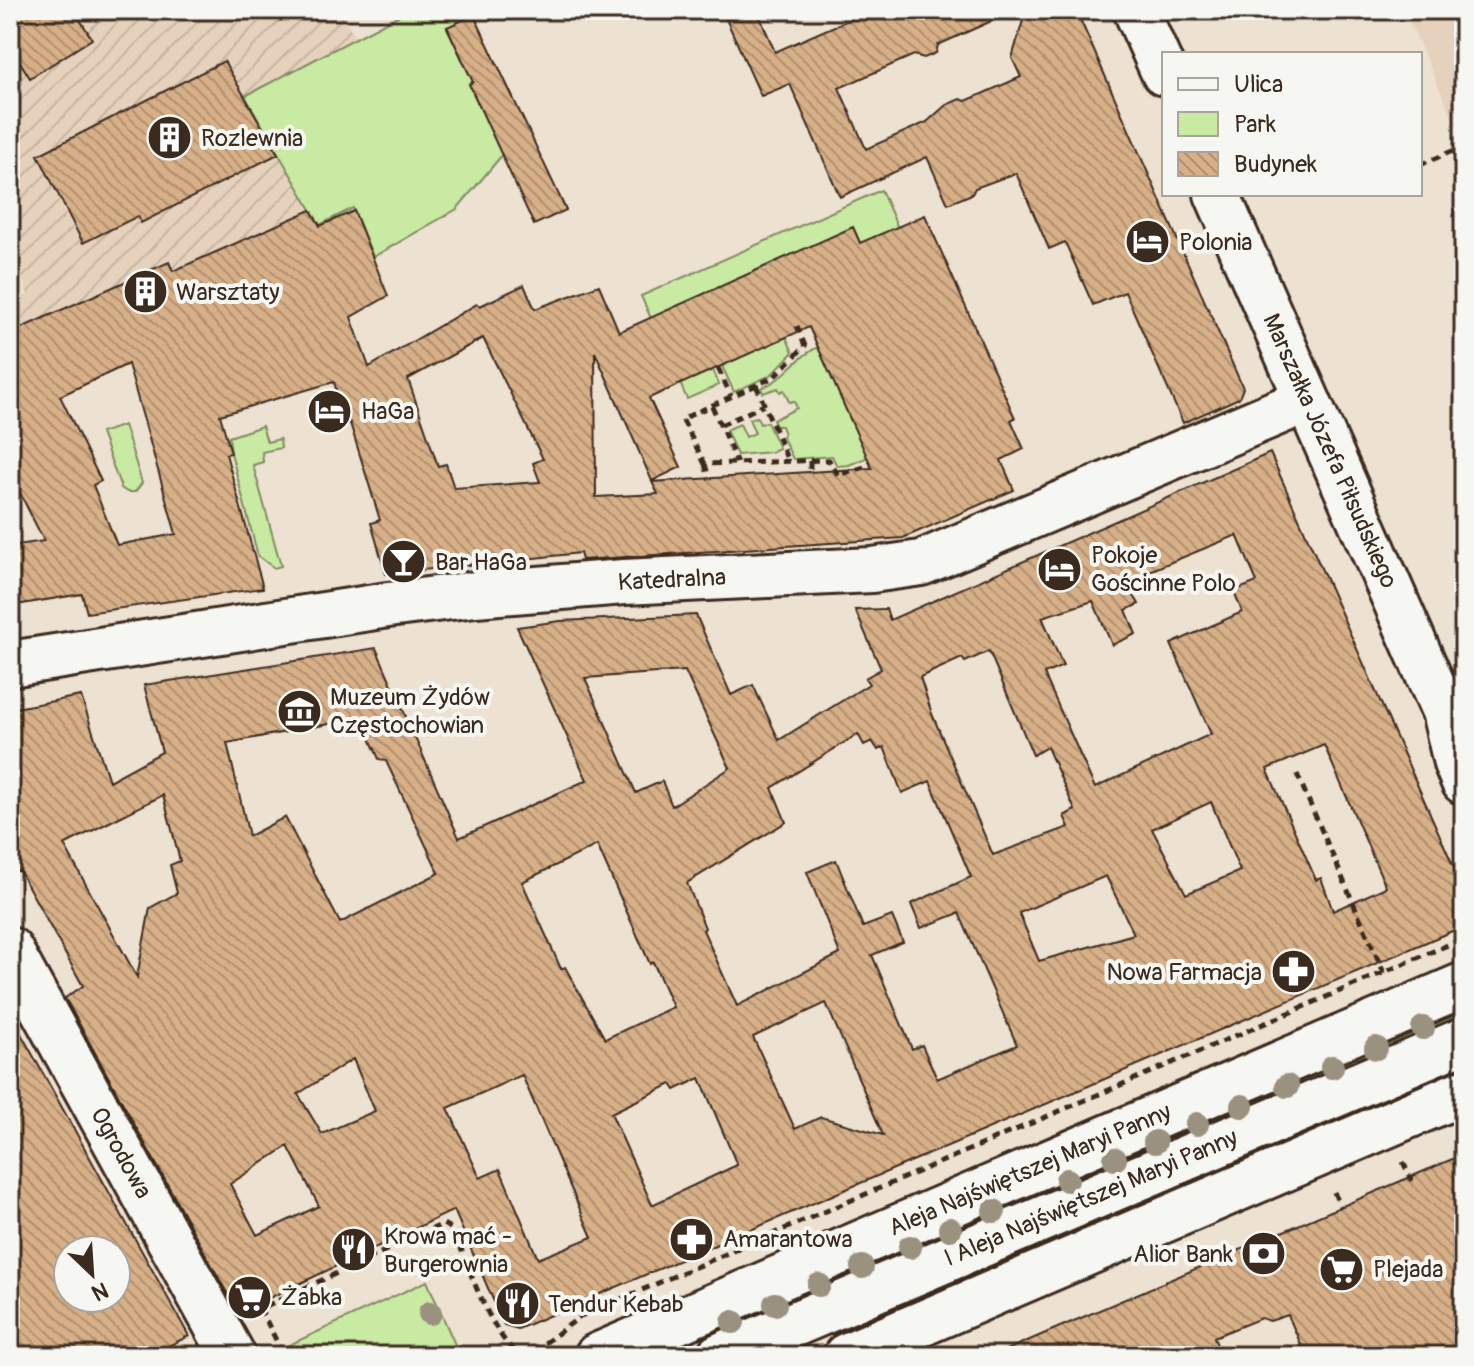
<svg xmlns="http://www.w3.org/2000/svg" width="1474" height="1366" viewBox="0 0 1474 1366" font-family="Pangolin,sans-serif">
  <defs>
    <pattern id="industrial-furrows" width="10" height="10" patternUnits="userSpaceOnUse" patternTransform="scale(2)"><rect width="10" height="10" fill="#e6d2bc"/><path d="M-1 1l2-2M0 10L10 0M9 11l2-2" fill="none" stroke="#c6b4a1"/></pattern>
    <pattern id="building-back-hatch" width="6" height="6" patternUnits="userSpaceOnUse" patternTransform="scale(2)"><rect width="6" height="6" fill="#d7b088"/><path d="M-1 5l2 2M0 0l6 6M5-1l2 2" fill="none" stroke="#b08f6f"/></pattern>
  </defs>
  <rect width="100%" height="100%" fill="#ede1d2"/>
  <filter id="ink" filterUnits="userSpaceOnUse"><feTurbulence type="fractalNoise" baseFrequency=".0125" numOctaves="2"/><feDisplacementMap in="SourceGraphic" scale="16" xChannelSelector="R" yChannelSelector="G"/><feConvolveMatrix kernelMatrix="1 2 1 2 8 2 1 2 1" color-interpolation-filters="sRGB"/></filter>
  <g filter="url(#ink)">
    <path fill="#e6d2bc" d="M 1404,10 L 1464,10 L 1464,143 Z"/>
    <path fill="url(#industrial-furrows)" d="M 10,10 L 340,10 L 356,39 L 245,96 L 326,235 L 10,362 L 10,325 L 20,321 L 12,301 L 28,295 L 10,240 Z"/>
    <path fill="#c8eaa3" stroke="#828a60" stroke-width="2" d="M 409,10 L 472,10 L 474,15 L 447,28 L 468,72 L 495,60 L 500,70 L 469,84 L 502,155 L 457,209 L 373,257 L 353,208 L 320,225 L 245,96 Z
      M 881,190 L 975,401 L 938,418 L 853,227 L 662,313 L 692,379 L 713,370 L 719,385 L 687,399 L 641,296 Z
      M 786,337 L 793,352 L 771,375 L 734,392 L 722,366 Z
      M 818,347 L 868,457 L 849,465 L 837,466 L 832,456 L 793,459 L 782,436 L 784,434 L 781,426 L 776,426 L 773,420 L 797,408 L 794,401 L 789,402 L 784,390 L 780,392 L 778,388 L 763,393 L 761,388 C 786,379 794,358 818,347 Z
      M 757,417 L 760,424 L 767,422 L 779,448 L 771,452 L 737,455 L 726,430 L 740,424 L 746,437 L 755,433 L 749,419 Z
      M 124,425 L 142,483 L 135,492 L 127,492 L 121,488 L 101,433 Z
      M 262,426 L 267,442 L 280,439 L 281,448 L 262,452 L 263,462 L 253,465 L 281,566 L 274,568 L 258,556 L 231,453 L 229,437 Z
      M 1464,998 L 1464,1017 L 1318,1080 L 1311,1064 Z
      M 1287,1074 L 1294,1090 L 1057,1191 L 1051,1175 Z
      M 1311,1128 L 1318,1144 L 1081,1245 L 1074,1229 Z
      M 1026,1183 L 1034,1201 L 815,1295 L 807,1277 Z
      M 1050,1238 L 1057,1256 L 838,1349 L 831,1331 Z
      M 427,1281 L 460,1356 L 292,1356 L 287,1346 Z
      M 784,1287 L 791,1305 L 671,1356 L 623,1356 Z"/>
    <path fill="url(#building-back-hatch)" stroke="#3b2a1e" stroke-width="2" fill-rule="evenodd" d="M 10,10 L 74,10 L 92,39 L 30,78 L 10,46 Z
      M 722,10 L 757,10 L 775,52 L 871,10 L 1016,10 L 938,45 L 936,53 L 924,58 L 914,55 L 839,88 L 866,149 L 927,122 L 946,105 L 960,99 L 966,101 L 1021,77 L 1012,58 L 1026,10 L 1076,10 L 1243,388 L 1239,398 L 1183,423 L 1125,292 L 1093,305 L 1065,242 L 1049,249 L 1016,173 L 975,188 L 972,194 L 948,204 L 927,157 L 840,197 L 790,84 L 761,96 Z
      M 474,15 L 566,210 L 534,225 L 469,84 L 473,82 L 447,27 Z
      M 224,61 L 278,154 L 141,223 L 138,216 L 83,243 L 38,155 Z
      M 311,210 L 320,226 L 354,211 L 388,296 L 351,317 L 369,367 L 477,304 L 480,306 L 524,285 L 535,309 L 599,285 L 619,332 L 853,227 L 860,243 L 925,215 L 1015,418 L 1011,420 L 1024,449 L 1001,460 L 1014,490 L 903,538 L 582,560 L 580,553 L 386,574 L 371,523 L 380,520 L 350,423 L 346,424 L 334,382 L 220,415 L 231,453 L 226,454 L 263,588 L 87,613 L 82,594 L 10,606 L 10,546 L 44,541 L 10,473 L 10,333 L 169,262 L 173,271 ZM 809,327 L 872,468 L 652,482 L 658,494 L 596,497 L 595,352 L 652,481 L 681,467 L 649,398 ZM 483,338 L 543,459 L 533,463 L 540,482 L 454,488 L 446,464 L 438,466 L 408,379 ZM 128,364 L 176,534 L 117,545 L 93,485 L 101,481 L 60,396 Z
      M 1270,453 L 1464,890 L 1464,926 L 518,1329 L 504,1325 L 454,1210 L 238,1313 L 65,998 L 83,986 L 19,870 L 10,875 L 10,709 L 81,696 L 109,781 L 162,752 L 144,685 L 376,648 L 459,838 L 587,780 L 517,627 L 560,621 L 696,615 L 731,695 L 753,685 L 779,740 L 869,684 L 865,678 L 881,669 L 855,610 L 886,609 L 890,620 ZM 1237,535 L 1257,582 L 1234,591 L 1242,612 L 1171,644 L 1211,734 L 1095,788 L 1044,674 L 1063,666 L 1042,617 L 1093,601 L 1112,645 L 1136,634 L 1126,610 L 1139,604 L 1125,581 ZM 989,651 L 1033,755 L 1047,747 L 1075,810 L 1064,816 L 1069,827 L 993,855 L 932,714 L 920,677 L 962,658 L 965,662 ZM 685,671 L 730,768 L 672,806 L 662,781 L 636,793 L 585,678 ZM 361,718 L 379,759 L 386,761 L 439,873 L 340,923 L 285,817 L 249,836 L 227,743 ZM 858,734 L 864,745 L 872,741 L 878,750 L 884,747 L 902,793 L 930,781 L 971,877 L 911,904 L 921,928 L 959,913 L 1017,1045 L 937,1079 L 922,1045 L 912,1049 L 872,955 L 903,942 L 892,916 L 863,927 L 836,860 L 807,872 L 840,954 L 737,1006 L 703,930 L 705,928 L 687,883 L 786,822 L 772,788 ZM 1324,745 L 1386,887 L 1333,911 L 1321,878 L 1316,880 L 1267,769 ZM 163,795 L 180,861 L 170,865 L 177,893 L 150,908 L 137,977 L 64,845 ZM 1211,802 L 1240,871 L 1186,894 L 1152,829 ZM 597,845 L 650,964 L 653,962 L 673,1007 L 605,1039 L 565,967 L 561,969 L 522,882 ZM 1106,876 L 1134,934 L 1039,961 L 1019,913 ZM 826,1003 L 883,1135 L 821,1117 L 795,1129 L 753,1037 ZM 353,1059 L 375,1111 L 322,1134 L 298,1094 ZM 522,1075 L 592,1237 L 538,1259 L 500,1169 L 480,1178 L 448,1108 ZM 700,1078 L 737,1165 L 652,1205 L 611,1113 L 671,1084 L 675,1090 ZM 288,1146 L 319,1206 L 257,1235 L 230,1184 Z
      M 10,1014 L 189,1336 L 148,1356 L 23,1356 L 10,1329 ZM 68,1250 L 116,1250 L 116,1298 L 68,1298 Z
      M 1464,1154 L 1464,1356 L 1306,1356 L 1288,1315 L 1270,1321 L 1261,1318 L 1214,1337 L 1221,1356 L 992,1356 Z"/>
    <g fill="none" stroke-linecap="round" stroke-linejoin="round">
      <defs>
        <path id="minor" d="M 1136,10 L 1164,73
          M 1217,194 L 1443,709 L 1464,743
          M 10,664 L 388,605 L 475,594 L 624,582 L 872,570 L 921,563 L 1307,400
          M 1445,715 L 1456,763 L 1464,782
          M 10,950 L 233,1356
          M 597,1356 L 1464,985
          M 719,1356 L 1464,1040
          M 846,1356 L 1464,1092"/>
      </defs>
      <use href="#minor" stroke="#3b2a1e" stroke-width="50"/>
      <path stroke="#3b2a1e" stroke-width="5" stroke-dasharray="8 6" stroke-linecap="butt" d="M 1420,165 L 1464,146
        M 797,326 L 805,346 L 774,377 L 682,419 L 705,464 L 829,460 L 838,475 L 871,465
        M 718,368 L 731,396
        M 756,385 L 788,461
        M 712,406 L 737,463
        M 721,425 L 764,405
        M 810,461 L 810,474
        M 705,464 L 709,479
        M 1297,774 L 1384,973
        M 1403,1162 L 1412,1181
        M 1334,1192 L 1340,1207
        M 260,1308 L 284,1356
        M 253,1312 L 443,1224 L 454,1230 C 467,1263 490,1334 518,1354 L 537,1349 L 581,1316 L 1464,938"/>
      <use href="#minor" stroke="#f6f6f2" stroke-width="44"/>
    </g>
    <g fill="#9a917e">
      <circle cx="1423" cy="1028" r="12"/>
      <circle cx="1376" cy="1048" r="12"/>
      <circle cx="1332" cy="1067" r="12"/>
      <circle cx="1287" cy="1086" r="12"/>
      <circle cx="1242" cy="1106" r="12"/>
      <circle cx="1197" cy="1124" r="12"/>
      <circle cx="1155" cy="1142" r="12"/>
      <circle cx="1115" cy="1159" r="12"/>
      <circle cx="1067" cy="1180" r="12"/>
      <circle cx="994" cy="1211" r="12"/>
      <circle cx="950" cy="1229" r="12"/>
      <circle cx="910" cy="1247" r="12"/>
      <circle cx="862" cy="1267" r="12"/>
      <circle cx="819" cy="1285" r="12"/>
      <circle cx="775" cy="1304" r="12"/>
      <circle cx="430" cy="1313" r="12"/>
      <circle cx="733" cy="1322" r="12"/>
    </g>
  </g>
  <defs>
    <symbol id="building-disc" viewBox="-11 -11 22 22"><circle r="9.5" fill="#3b2a1e" stroke="#f6f6f2"/><path d="M-4-6H4V6H1V3H-1V6H-4ZM-2.5-4.3h1.7v1.8h-1.7ZM.8-4.3h1.7v1.8H.8ZM-2.5-1h1.7V.8h-1.7ZM.8-1h1.7V.8H.8Z" fill="#fff"/></symbol>
    <symbol id="hotel-disc" viewBox="-11 -11 22 22"><circle r="9.5" fill="#3b2a1e" stroke="#f6f6f2"/><path d="M-6-4.5h1.5V1H6V5H4.5V3h-9V5H-6ZM-4 0a1.8 1.8 0 1 1 3.6 0ZM.5 0V-2.5h3Q6-2.5 6 0Z" fill="#fff"/></symbol>
    <symbol id="bar-disc" viewBox="-11 -11 22 22"><circle r="9.5" fill="#3b2a1e" stroke="#f6f6f2"/><path d="M-6-5H6L.8 .8V4.5H3.5V6h-7V4.5H-.8V.8Z" fill="#fff"/></symbol>
    <symbol id="museum-disc" viewBox="-11 -11 22 22"><circle r="9.5" fill="#3b2a1e" stroke="#f6f6f2"/><path d="M0-6L6-3V-2H-6V-3ZM-5-1h2V3h-2ZM-1-1h2V3h-2ZM3-1h2V3H3ZM-6 4H6V6H-6Z" fill="#fff"/></symbol>
    <symbol id="pharmacy-disc" viewBox="-11 -11 22 22"><circle r="9.5" fill="#3b2a1e" stroke="#f6f6f2"/><path d="M-2-6h4v4h4v4h-4v4h-4v-4h-4v-4h4Z" fill="#fff"/></symbol>
    <symbol id="restaurant-disc" viewBox="-11 -11 22 22"><circle r="9.5" fill="#3b2a1e" stroke="#f6f6f2"/><path d="M-5-6h1v4h1v-4h1v4h1v-4h1v5L-1.5 .5V6h-2V.5L-5-1ZM5-6V6H3V1.5H1.5Q1.5-4 5-6Z" fill="#fff"/></symbol>
    <symbol id="bank-disc" viewBox="-11 -11 22 22"><circle r="9.5" fill="#3b2a1e" stroke="#f6f6f2"/><path d="M-6-4H6V4H-6ZM0-2.3a2.3 2.3 0 1 0 0 4.6a2.3 2.3 0 1 0 0-4.6Z" fill="#fff"/></symbol>
    <symbol id="supermarket-disc" viewBox="-11 -11 22 22"><circle r="9.5" fill="#3b2a1e" stroke="#f6f6f2"/><path d="M-6-5.5h2.5l.6 2H6L4.5 2H-2.5L-4.4-4H-6ZM-1.5 3.2a1.3 1.3 0 1 0 .1 0ZM3 3.2a1.3 1.3 0 1 0 .1 0Z" fill="#fff"/></symbol>
  </defs>
  <g fill-rule="evenodd">
    <use href="#building-disc" x="144" y="112" width="51" height="51"/>
    <use href="#hotel-disc" x="1122" y="216" width="51" height="51"/>
    <use href="#building-disc" x="120" y="266" width="51" height="51"/>
    <use href="#hotel-disc" x="304" y="386" width="51" height="51"/>
    <use href="#bar-disc" x="378" y="536" width="51" height="51"/>
    <use href="#hotel-disc" x="1034" y="544" width="51" height="51"/>
    <use href="#museum-disc" x="274" y="686" width="51" height="51"/>
    <use href="#pharmacy-disc" x="1268" y="946" width="51" height="51"/>
    <use href="#pharmacy-disc" x="666" y="1214" width="51" height="51"/>
    <use href="#restaurant-disc" x="328" y="1224" width="51" height="51"/>
    <use href="#bank-disc" x="1238" y="1228" width="51" height="51"/>
    <use href="#supermarket-disc" x="1316" y="1244" width="51" height="51"/>
    <use href="#supermarket-disc" x="224" y="1272" width="51" height="51"/>
    <use href="#restaurant-disc" x="492" y="1278" width="51" height="51"/>
  </g>
  <g text-anchor="middle" dominant-baseline="central" stroke-width="8" stroke-linejoin="round" paint-order="stroke">
    <g font-size="24" fill="#3b2a1e" stroke="#f6f6f2" text-anchor="start">
      <text x="201" y="138">Rozlewnia</text>
      <text x="1179" y="242">Polonia</text>
      <text x="176" y="292">Warsztaty</text>
      <text x="361" y="411">HaGa</text>
      <text x="1091" y="555">Pokoje<tspan x="1091" dy="28">Gościnne Polo</tspan></text>
      <text x="435" y="562">Bar HaGa</text>
      <text x="330" y="697">Muzeum Żydów<tspan x="330" dy="28">Częstochowian</tspan></text>
      <text x="1262" y="972" text-anchor="end">Nowa Farmacja</text>
      <text x="384" y="1236">Krowa mać -<tspan x="384" dy="28">Burgerownia</tspan></text>
      <text x="723" y="1239">Amarantowa</text>
      <text x="1233" y="1254" text-anchor="end">Alior Bank</text>
      <text x="1373" y="1269">Plejada</text>
      <text x="281" y="1297">Żabka</text>
      <text x="548" y="1304">Tendur Kebab</text>
    </g>
    <g font-size="24" fill="#3b2a1e" stroke="#f6f6f2">
      <text transform="translate(1330 451) rotate(66)">Marszałka Józefa Piłsudskiego</text>
      <text transform="translate(672 580) rotate(-3)">Katedralna</text>
      <text transform="translate(121 1153) rotate(61)">Ogrodowa</text>
      <text transform="translate(1030 1170) rotate(-23)">Aleja Najświętszej Maryi Panny</text>
      <text transform="translate(1091 1198) rotate(-23)">I Aleja Najświętszej Maryi Panny</text>
    </g>
  </g>
  <rect width="1474" height="1366" fill="none" stroke="#f6f6f2" stroke-width="40"/>
  <rect x="20" y="20" width="1434" height="1326" fill="none" stroke="#3b2a1e" stroke-width="3" filter="url(#ink)"/>
  <rect x="1162" y="52" width="260" height="144" fill="#f6f6f2" stroke="#aba49d" stroke-width="2"/>
  <rect x="1178" y="78" width="40" height="12" fill="#f6f6f2" stroke="#aba49d" stroke-width="2"/>
  <text x="1234" y="92" font-size="24" fill="#3b2a1e">Ulica</text>
  <rect x="1178" y="112" width="40" height="24" fill="#c8eaa3" stroke="#aba49d" stroke-width="2"/>
  <text x="1234" y="132" font-size="24" fill="#3b2a1e">Park</text>
  <rect x="1178" y="152" width="40" height="24" fill="url(#building-back-hatch)" stroke="#aba49d" stroke-width="2"/>
  <text x="1234" y="172" font-size="24" fill="#3b2a1e">Budynek</text>
  <g transform="translate(92 1274) rotate(155)"><circle r="38" fill="#f6f6f2" stroke="#aba49d" stroke-width="2"/>
  <path d="M0-6L14 30L0 20L-14 30Z" fill="#3b2a1e"/>
  <text y="-12" font-size="22" font-weight="bold" text-anchor="middle" fill="#3b2a1e">N</text>
  </g>
</svg>
